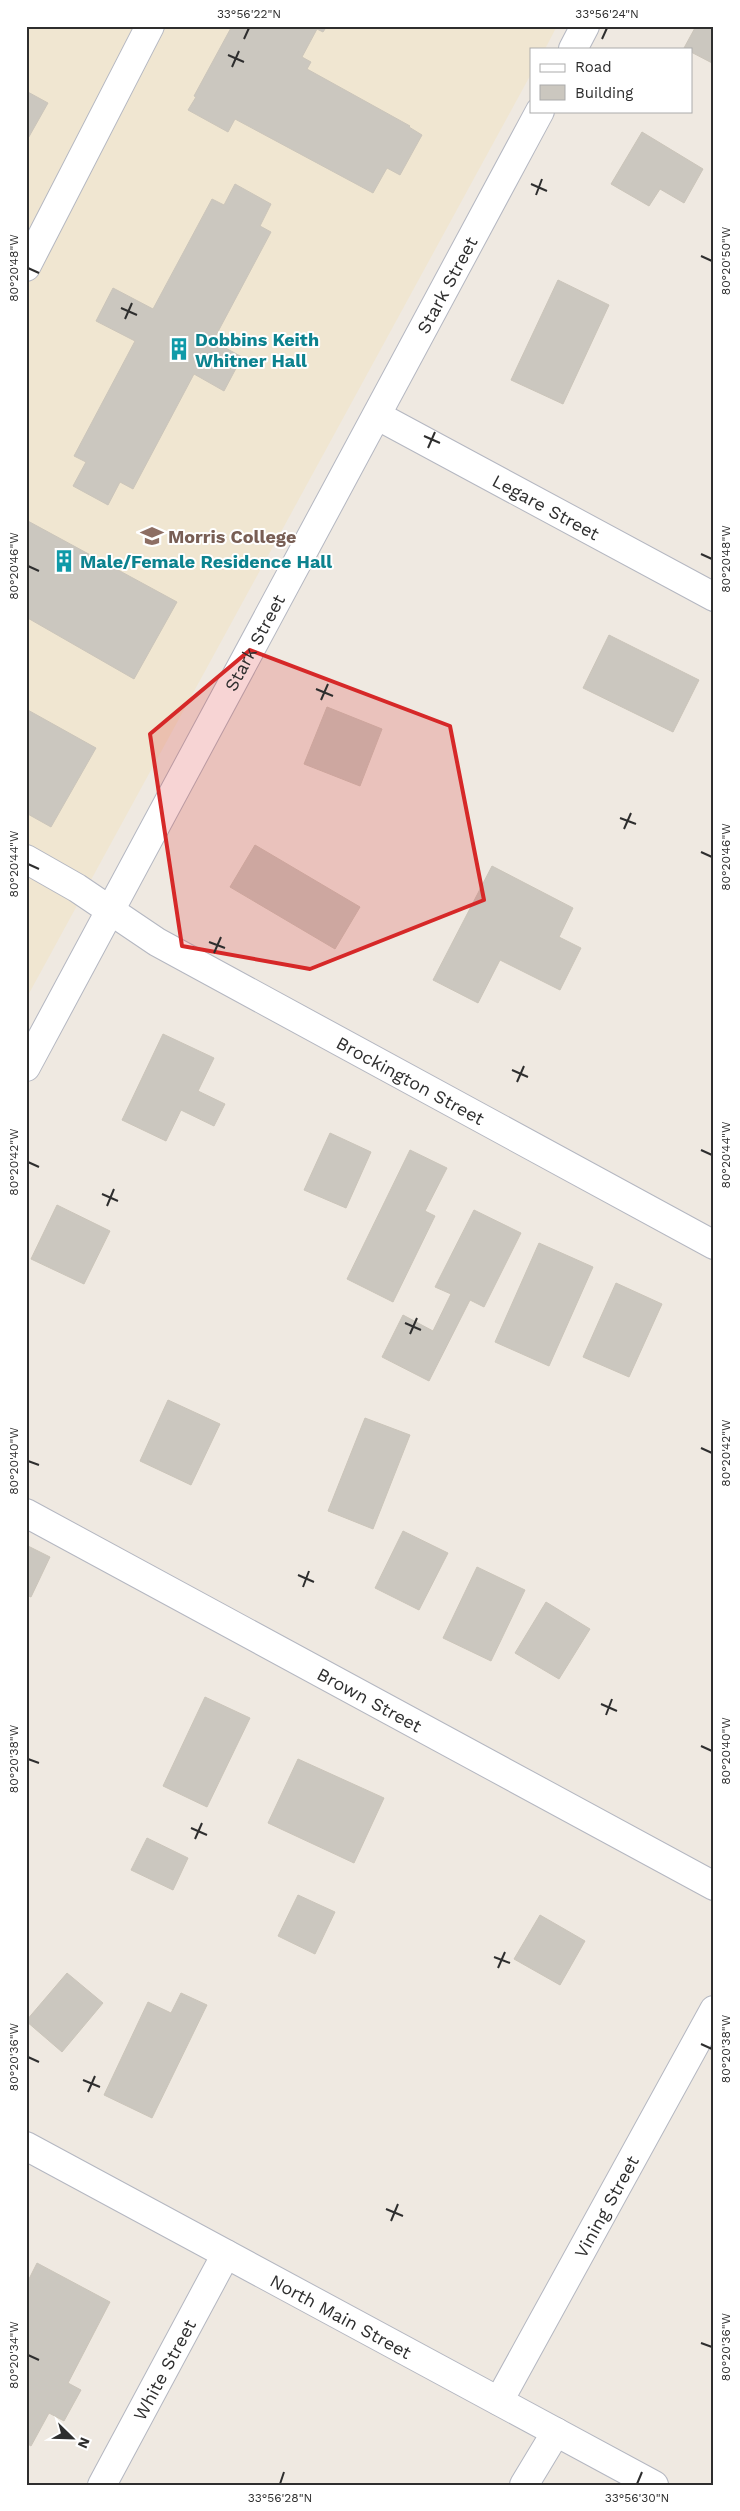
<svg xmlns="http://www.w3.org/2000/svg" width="740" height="2511" viewBox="0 0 740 2511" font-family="'Work Sans',sans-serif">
  <rect width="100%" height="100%" fill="#efe9e1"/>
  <path fill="#f0e6d1" d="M 26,26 L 557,26 L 545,49 L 531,49 L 531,74 L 26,999 Z"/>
  <path fill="#cbc7bf" stroke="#cbc5ba" d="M 232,26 L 327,26 L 323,32 L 317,29 L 302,57 L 311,62 L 307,69 L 410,126 L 409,127 L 422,135 L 400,175 L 387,168 L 373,193 L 235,119 L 228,132 L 188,110 L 196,97 L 194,96 Z
    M 696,26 L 714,26 L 714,64 L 691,52 L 691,49 L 684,48 Z
    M 26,91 L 48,103 L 26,142 Z
    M 642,132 L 703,169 L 684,203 L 660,189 L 649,206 L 611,184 Z
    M 235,184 L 271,204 L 260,226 L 271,232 L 213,341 L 242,357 L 224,391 L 194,374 L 133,489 L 120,482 L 108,505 L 73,486 L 86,462 L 74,456 L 135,341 L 96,321 L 113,288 L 153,309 L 212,199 L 224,205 Z
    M 558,280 L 609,305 L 563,404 L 511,380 Z
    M 26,520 L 177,602 L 134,679 L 26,617 Z
    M 609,635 L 699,680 L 673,732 L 583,688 Z
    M 327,707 L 382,729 L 360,786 L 304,764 Z
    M 26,709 L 96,748 L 51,827 L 26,813 Z
    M 255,845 L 360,907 L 335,949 L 230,887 Z
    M 492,866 L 573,908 L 559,937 L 581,948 L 560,990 L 500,960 L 478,1003 L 433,980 Z
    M 163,1034 L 214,1058 L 198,1091 L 225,1104 L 214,1126 L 181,1110 L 166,1141 L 122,1120 Z
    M 330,1133 L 371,1152 L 346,1208 L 304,1190 Z
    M 410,1150 L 447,1168 L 425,1211 L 435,1216 L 393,1302 L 347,1279 Z
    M 57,1205 L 110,1231 L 84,1284 L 31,1259 Z
    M 474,1210 L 521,1233 L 484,1307 L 470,1300 L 429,1381 L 382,1357 L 403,1315 L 433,1331 L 451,1294 L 435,1287 Z
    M 539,1243 L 593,1267 L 549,1366 L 495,1342 Z
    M 616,1283 L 662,1304 L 629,1377 L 583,1357 Z
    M 168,1400 L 220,1424 L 191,1485 L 140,1461 Z
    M 365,1418 L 410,1435 L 373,1529 L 328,1511 Z
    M 403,1531 L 448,1553 L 419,1610 L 375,1588 Z
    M 26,1545 L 50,1557 L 31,1597 L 26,1595 Z
    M 477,1567 L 525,1590 L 491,1661 L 443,1638 Z
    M 546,1602 L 590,1629 L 559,1679 L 515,1653 Z
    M 205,1697 L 250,1718 L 207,1807 L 163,1786 Z
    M 298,1759 L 384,1798 L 354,1863 L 268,1823 Z
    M 147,1838 L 188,1858 L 173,1890 L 131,1870 Z
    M 298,1895 L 335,1912 L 315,1954 L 278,1936 Z
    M 540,1915 L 585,1941 L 560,1985 L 514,1959 Z
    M 67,1973 L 103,2003 L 62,2052 L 26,2021 Z
    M 181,1993 L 207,2005 L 152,2118 L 104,2095 L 148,2002 L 171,2013 Z
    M 37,2263 L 110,2302 L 68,2383 L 81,2390 L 64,2421 L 49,2413 L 31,2446 L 26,2443 L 26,2285 Z"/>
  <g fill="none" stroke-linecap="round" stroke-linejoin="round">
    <defs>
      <g id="street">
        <path d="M 573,49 L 585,26"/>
        <path d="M 26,267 L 150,26"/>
        <path id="s1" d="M 378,416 L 714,597"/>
        <path id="s2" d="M 26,859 L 77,888 L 157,942 L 714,1245"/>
        <path id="s3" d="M 26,1067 L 540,111"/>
        <path id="s4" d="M 26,1513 L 714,1886"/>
        <path id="s5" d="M 499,2401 L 714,2010"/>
        <path id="s6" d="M 102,2485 L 226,2254"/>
        <path d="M 524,2485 L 556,2432"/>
      </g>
      <g id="secondary">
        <path id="s7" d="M 26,2146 L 654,2485"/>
      </g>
    </defs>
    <use href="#street" stroke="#b4b7c1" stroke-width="30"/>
    <use href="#secondary" stroke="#b4b7c1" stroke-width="30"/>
    <use href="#street" stroke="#fff" stroke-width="28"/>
    <use href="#secondary" stroke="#fff" stroke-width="28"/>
  </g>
  <path fill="#d62828" fill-opacity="0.2" stroke="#d62828" stroke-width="4" stroke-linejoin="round" d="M 250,650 L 450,726 L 484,900 L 310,969 L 182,946 L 150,734 Z"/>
  <path fill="none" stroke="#2e2e2e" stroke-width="2" d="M 244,39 L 249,28M 602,39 L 607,28M 228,55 L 244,62M 232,67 L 239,51M 531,184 L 547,191M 536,195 L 542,179M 701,256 L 712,261M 28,268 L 39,273M 121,308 L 137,315M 125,319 L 132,303M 424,436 L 440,443M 428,448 L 435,432M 701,554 L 712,559M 28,566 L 39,571M 316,689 L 333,696M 321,700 L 328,684M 620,818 L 636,824M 624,829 L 631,813M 701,852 L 712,857M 28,864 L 39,869M 209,942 L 225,948M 214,953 L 221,937M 512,1070 L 528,1077M 517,1082 L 524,1066M 701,1150 L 712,1155M 28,1162 L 39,1167M 102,1194 L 118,1201M 107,1206 L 114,1189M 405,1323 L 421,1330M 410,1334 L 417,1318M 701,1448 L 712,1453M 28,1461 L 39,1465M 298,1575 L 314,1582M 303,1587 L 309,1571M 601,1704 L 617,1711M 606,1715 L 612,1699M 701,1746 L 712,1751M 28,1759 L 39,1763M 191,1828 L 207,1835M 195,1839 L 202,1823M 494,1957 L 510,1963M 498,1968 L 505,1952M 701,2044 L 712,2049M 28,2057 L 39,2062M 83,2080 L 100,2087M 88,2092 L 95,2076M 386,2209 L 403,2216M 391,2221 L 398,2204M 701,2343 L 712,2347M 28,2355 L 39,2360M 280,2484 L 284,2472M 637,2484 L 642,2472"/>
  <defs>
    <symbol id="building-bare" viewBox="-9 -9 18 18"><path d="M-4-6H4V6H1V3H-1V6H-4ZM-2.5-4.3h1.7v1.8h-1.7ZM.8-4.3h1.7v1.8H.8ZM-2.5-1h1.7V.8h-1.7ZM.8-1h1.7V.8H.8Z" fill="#0f9aa8" stroke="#fff" stroke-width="2.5" paint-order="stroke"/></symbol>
    <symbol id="university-bare" viewBox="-9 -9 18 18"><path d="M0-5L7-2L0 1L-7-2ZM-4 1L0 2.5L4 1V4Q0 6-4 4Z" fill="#8d6e63" stroke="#fff" stroke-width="2.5" paint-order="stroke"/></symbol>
  </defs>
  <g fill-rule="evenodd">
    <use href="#building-bare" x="163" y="333" width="32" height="32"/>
    <use href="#university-bare" x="136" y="520" width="32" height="32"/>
    <use href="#building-bare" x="48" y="545" width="32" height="32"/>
  </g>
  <g text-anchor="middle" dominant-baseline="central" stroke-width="4" stroke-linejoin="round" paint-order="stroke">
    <g font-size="18" fill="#2e2e2e" stroke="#fff">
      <text stroke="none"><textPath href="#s3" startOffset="888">Stark Street</textPath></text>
      <text stroke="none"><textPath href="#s1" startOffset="191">Legare Street</textPath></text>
      <text stroke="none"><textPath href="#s3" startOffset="482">Stark Street</textPath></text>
      <text stroke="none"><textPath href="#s2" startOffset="444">Brockington Street</textPath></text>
      <text stroke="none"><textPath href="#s4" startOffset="391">Brown Street</textPath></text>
      <text stroke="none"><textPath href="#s5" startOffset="222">Vining Street</textPath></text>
      <text stroke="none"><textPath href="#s7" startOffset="358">North Main Street</textPath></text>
      <text stroke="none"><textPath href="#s6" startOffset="131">White Street</textPath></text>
    </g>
    <g font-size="18" font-weight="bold" fill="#0d838f" stroke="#fff" text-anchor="start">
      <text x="195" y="339">Dobbins Keith<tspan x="195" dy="21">Whitner Hall</tspan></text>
      <text x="80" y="561">Male/Female Residence Hall</text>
    </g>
    <g font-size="18" font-weight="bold" fill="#785e54" stroke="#fff" text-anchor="start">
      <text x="168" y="536">Morris College</text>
    </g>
  </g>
  <rect width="740" height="2511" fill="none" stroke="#ffffff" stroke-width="55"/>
  <rect x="530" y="48" width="162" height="65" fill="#ffffff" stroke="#ababab"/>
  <rect x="540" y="64" width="25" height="8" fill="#ffffff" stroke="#ababab"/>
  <text x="575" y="72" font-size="15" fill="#2e2e2e">Road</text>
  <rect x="540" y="85" width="25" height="15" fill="#cbc7bf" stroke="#ababab"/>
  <text x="575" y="98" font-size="15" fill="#2e2e2e">Building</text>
  <g transform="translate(72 2438) rotate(113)" stroke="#ffffff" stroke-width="4" paint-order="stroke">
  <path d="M0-4L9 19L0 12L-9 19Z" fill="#2e2e2e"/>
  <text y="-8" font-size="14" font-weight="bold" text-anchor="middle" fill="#2e2e2e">N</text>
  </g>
  <rect x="28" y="28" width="684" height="2456" fill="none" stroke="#2e2e2e" stroke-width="2"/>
  <g font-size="12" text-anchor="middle" fill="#2e2e2e">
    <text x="249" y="18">33°56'22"N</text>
    <text x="607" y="18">33°56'24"N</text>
    <text transform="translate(726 261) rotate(-90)" y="4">80°20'50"W</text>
    <text transform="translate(14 268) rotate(-90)" y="4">80°20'48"W</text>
    <text transform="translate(726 559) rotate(-90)" y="4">80°20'48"W</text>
    <text transform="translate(14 566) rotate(-90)" y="4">80°20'46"W</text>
    <text transform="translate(726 857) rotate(-90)" y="4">80°20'46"W</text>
    <text transform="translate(14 864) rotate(-90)" y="4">80°20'44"W</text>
    <text transform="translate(726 1155) rotate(-90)" y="4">80°20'44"W</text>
    <text transform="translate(14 1162) rotate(-90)" y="4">80°20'42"W</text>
    <text transform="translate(726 1453) rotate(-90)" y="4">80°20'42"W</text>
    <text transform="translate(14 1461) rotate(-90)" y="4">80°20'40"W</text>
    <text transform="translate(726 1751) rotate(-90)" y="4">80°20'40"W</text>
    <text transform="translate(14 1759) rotate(-90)" y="4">80°20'38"W</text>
    <text transform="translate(726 2049) rotate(-90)" y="4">80°20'38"W</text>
    <text transform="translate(14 2057) rotate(-90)" y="4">80°20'36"W</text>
    <text transform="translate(726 2347) rotate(-90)" y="4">80°20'36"W</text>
    <text transform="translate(14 2355) rotate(-90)" y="4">80°20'34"W</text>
    <text x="280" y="2502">33°56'28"N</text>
    <text x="637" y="2502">33°56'30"N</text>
  </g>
</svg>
